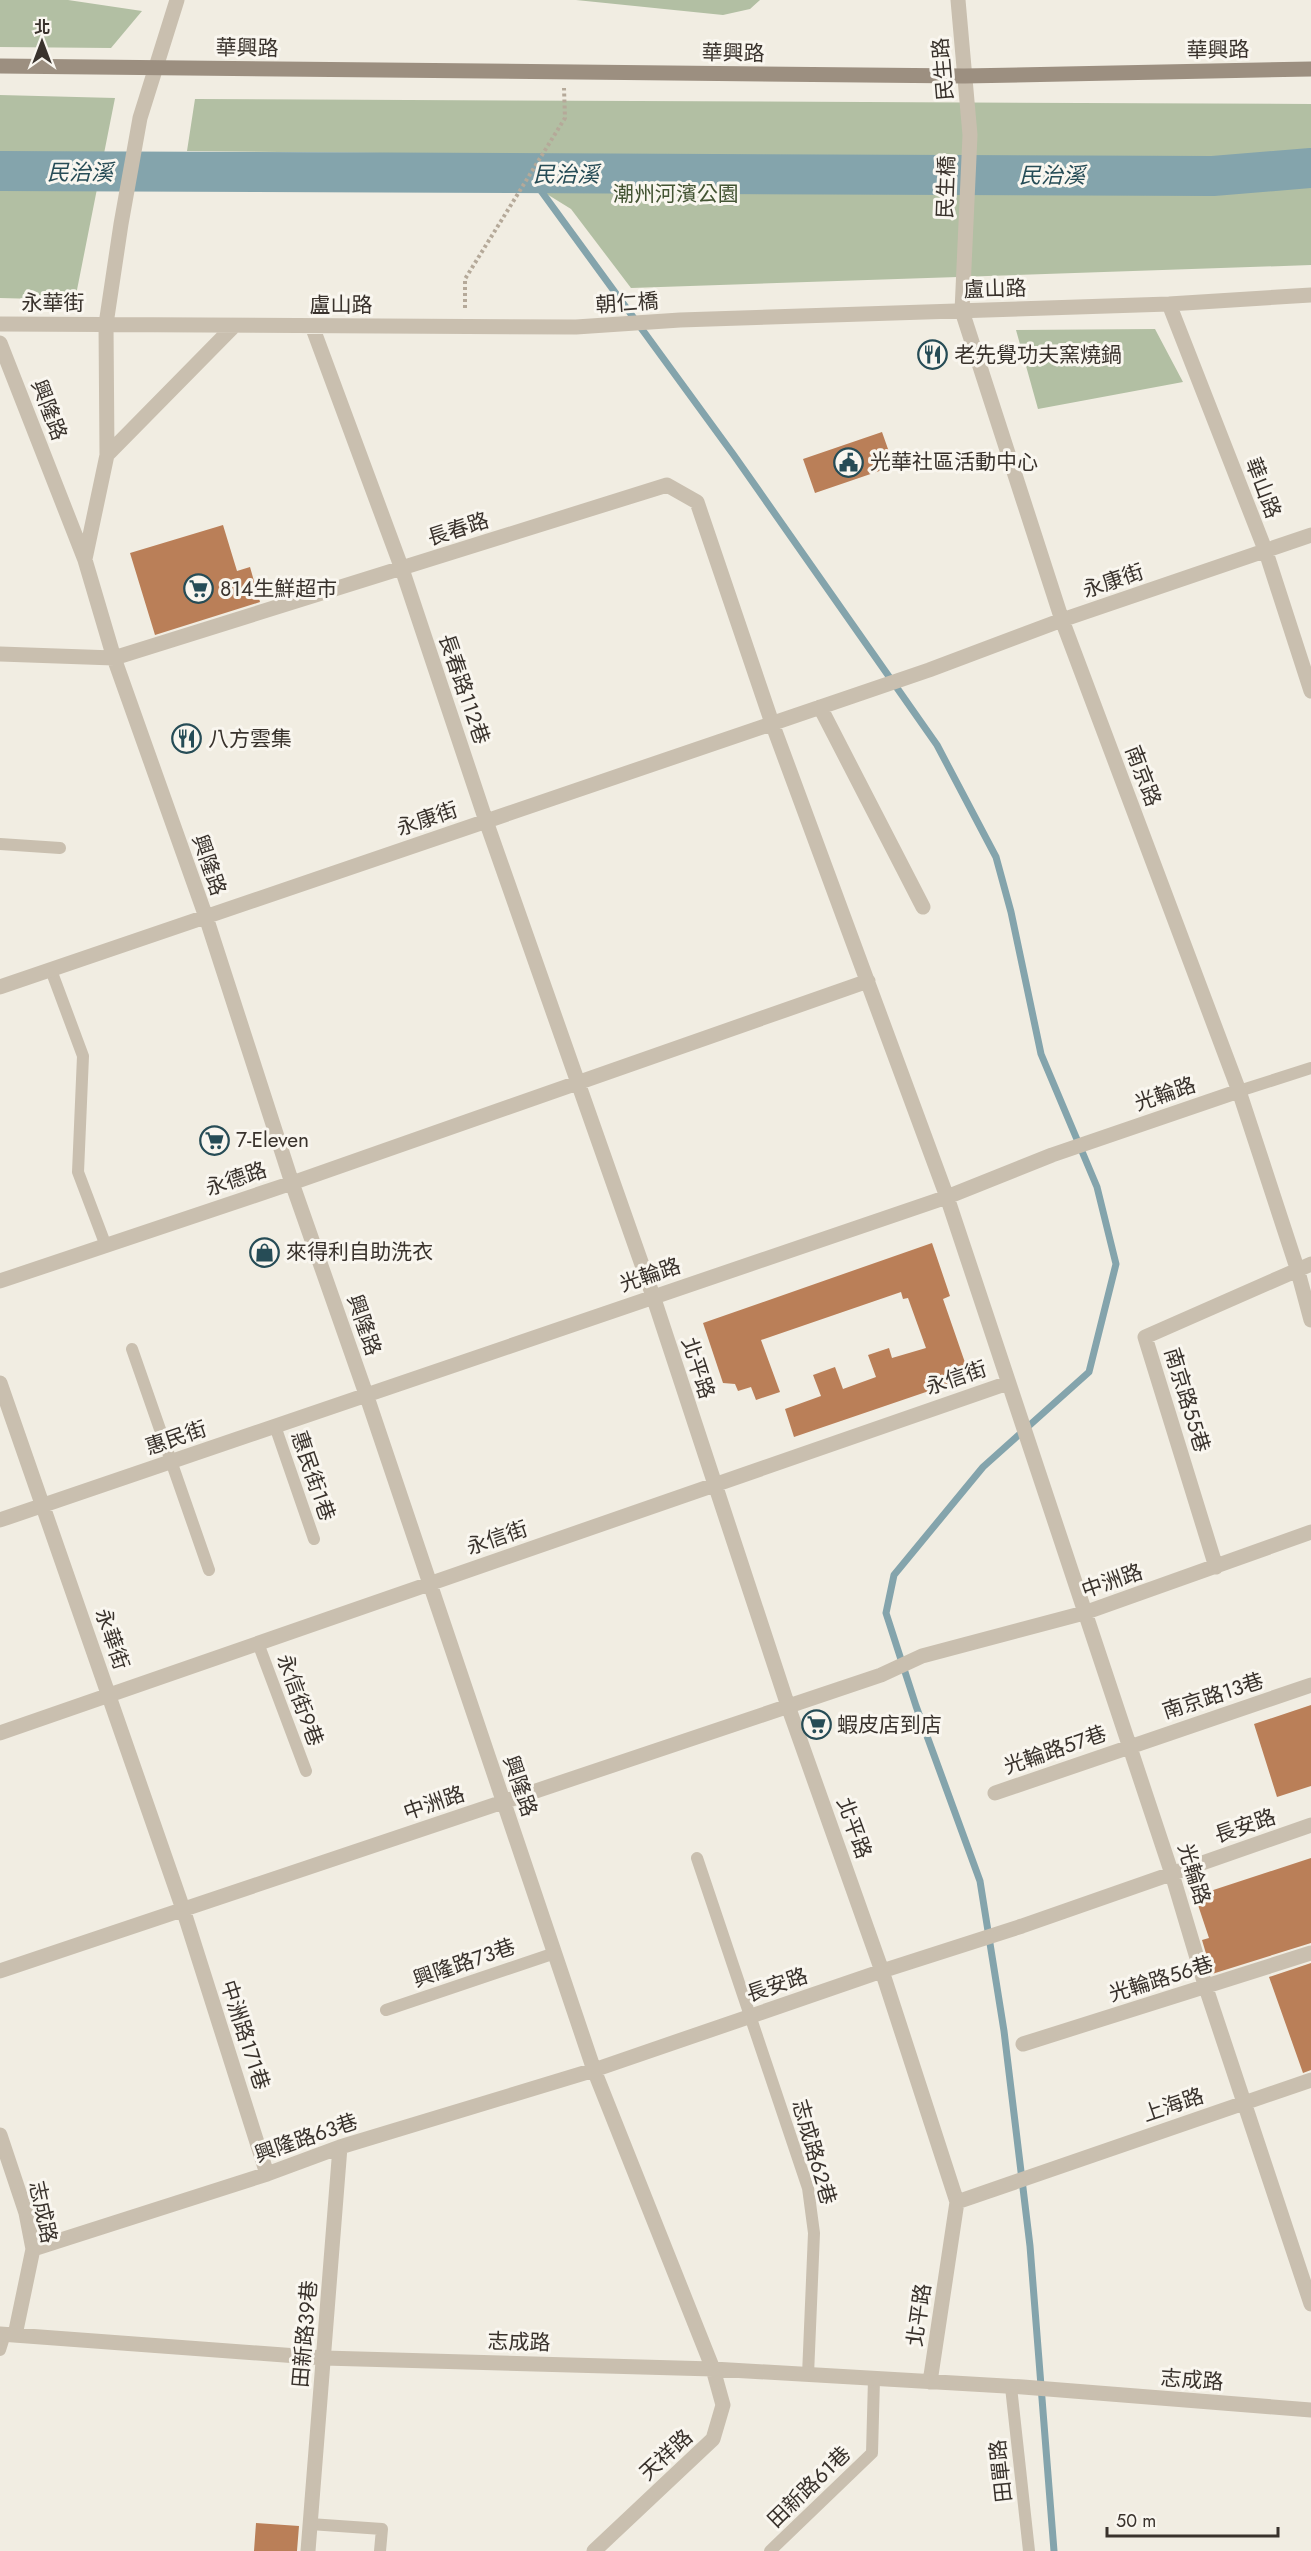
<svg xmlns="http://www.w3.org/2000/svg" width="1311" height="2551" viewBox="0 0 1311 2551" font-family="Jost,'Noto Sans TC',sans-serif">
  <rect width="100%" height="100%" fill="#f1ede2"/>
  <path fill="#b2bfa3" d="M 0,0 L 68,0 L 142,11 L 111,48 L 0,47 Z
    M 576,0 L 760,0 L 750,9 L 723,15 Z
    M 0,95 L 115,98 L 75,300 L 0,298 Z
    M 195,99 L 1311,104 L 1311,265 L 631,288 L 571,209 L 482,154 L 187,151 Z
    M 1155,329 L 1183,382 L 1038,409 L 1016,330 Z"/>
  <g fill="none" stroke-linecap="round" stroke-linejoin="round">
    <path stroke="#84a4ac" stroke-width="7" d="M 528,173 L 733,454 L 937,745 L 996,857 L 1011,912 L 1041,1054 L 1097,1187 L 1116,1264 L 1089,1372 L 983,1467 L 894,1575 L 886,1613 L 916,1706 L 980,1881 L 1004,2031 L 1030,2246 L 1054,2551"/>
    <path stroke="#84a4ac" stroke-width="40" d="M 0,171 L 1213,176 L 1311,168"/>
  </g>
  <path fill="#ba7f58" d="M 882,432 L 894,466 L 815,493 L 803,459 Z
    M 223,525 L 237,571 L 250,567 L 260,602 L 155,635 L 130,553 Z
    M 932,1243 L 950,1296 L 943,1299 L 970,1377 L 794,1437 L 785,1409 L 821,1396 L 813,1375 L 835,1367 L 843,1389 L 876,1377 L 868,1355 L 889,1348 L 892,1358 L 926,1348 L 908,1298 L 903,1299 L 901,1292 L 761,1340 L 780,1392 L 756,1400 L 751,1387 L 738,1391 L 735,1384 L 723,1383 L 703,1323 Z
    M 1311,1705 L 1311,1786 L 1277,1797 L 1254,1724 Z
    M 1311,1858 L 1311,1943 L 1212,1974 L 1202,1940 L 1209,1938 L 1195,1896 Z
    M 1311,1963 L 1311,2070 L 1303,2073 L 1269,1977 Z
    M 256,2523 L 299,2526 L 297,2551 L 254,2551 Z"/>
  <g fill="none" stroke-linecap="round" stroke-linejoin="round">
    <path stroke="#b5a999" stroke-width="4" stroke-dasharray="3 3" stroke-linecap="butt" d="M 465,308 L 465,279 L 565,118 L 564,88"/>
    <path stroke="#c9bfaf" stroke-width="12" d="M 0,844 L 60,848
      M 51,970 L 83,1056 L 78,1172 L 106,1246
      M 1239,1091 L 1311,1068
      M 132,1349 L 209,1570
      M 275,1426 L 314,1539
      M 258,1643 L 306,1771
      M 697,1858 L 808,2188 L 814,2233 L 808,2375
      M 386,2010 L 555,1953
      M 0,2350 L 5,2334
      M 1011,2387 L 1029,2551
      M 310,2524 L 382,2529 L 380,2551
      M 770,2551 L 872,2453 L 874,2379"/>
    <path stroke="#c9bfaf" stroke-width="15" d="M 958,0 L 970,135 L 962,311 L 1062,620 L 1239,1091 L 1297,1268 L 1311,1320
      M 1169,304 L 1266,552 L 1311,691
      M 0,324 L 576,327 L 680,320 L 1169,304 L 1311,295
      M 312,326 L 402,569 L 486,821 L 653,1296 L 788,1706 L 882,1971 L 957,2202 L 930,2382
      M 0,343 L 85,560 L 114,658 L 206,917 L 292,1183 L 366,1394 L 594,2070 L 713,2369 L 723,2405 L 713,2439 L 594,2551
      M 107,455 L 234,326
      M 85,559 L 107,455 L 106,324 L 121,224 L 140,118 L 177,0
      M 0,654 L 114,658 L 667,485 L 697,502 L 772,723 L 947,1197 L 1172,1874 L 1206,1988 L 1311,2304
      M 820,707 L 923,907
      M 0,987 L 929,670 L 1062,620 L 1311,535
      M 0,1281 L 292,1183 L 868,981
      M 0,1383 L 183,1909 L 267,2174
      M 0,1520 L 947,1197 L 1052,1155 L 1239,1091
      M 1216,1567 L 1145,1337 L 1311,1264
      M 0,1733 L 1008,1383
      M 995,1793 L 1311,1685
      M 0,1971 L 881,1675 L 922,1656 L 1084,1613 L 1311,1532
      M 1023,2044 L 1311,1953
      M 0,2135 L 26,2213 L 33,2249 L 15,2335
      M 957,2202 L 1311,2080
      M 33,2249 L 267,2174 L 340,2147 L 594,2070 L 882,1971 L 1022,1926 L 1311,1825
      M 0,2334 L 324,2358 L 713,2369 L 1023,2387 L 1311,2410
      M 308,2551 L 340,2147"/>
    <path stroke="#9c8f80" stroke-width="15" d="M 0,66 L 964,76 L 1311,69"/>
  </g>
  <defs>
    <symbol id="restaurant-ring" viewBox="-11 -11 22 22"><circle r="9.5" fill="#f9f6ef" stroke="#264c56" stroke-width="1.5"/><path d="M-5-6h1v4h1v-4h1v4h1v-4h1v5L-1.5 .5V6h-2V.5L-5-1ZM5-6V6H3V1.5H1.5Q1.5-4 5-6Z" fill="#264c56"/></symbol>
    <symbol id="civic-ring" viewBox="-11 -11 22 22"><circle r="9.5" fill="#f9f6ef" stroke="#264c56" stroke-width="1.5"/><path d="M-.6-6.5H3V-4.5H.6V-3L4-1V1h2V6H-6V1h2V-1L-.6-3ZM-1.2 2.5V6h2.4V2.5Z" fill="#264c56"/></symbol>
    <symbol id="supermarket-ring" viewBox="-11 -11 22 22"><circle r="9.5" fill="#f9f6ef" stroke="#264c56" stroke-width="1.5"/><path d="M-6-5.5h2.5l.6 2H6L4.5 2H-2.5L-4.4-4H-6ZM-1.5 3.2a1.3 1.3 0 1 0 .1 0ZM3 3.2a1.3 1.3 0 1 0 .1 0Z" fill="#264c56"/></symbol>
    <symbol id="shop-ring" viewBox="-11 -11 22 22"><circle r="9.5" fill="#f9f6ef" stroke="#264c56" stroke-width="1.5"/><path d="M-5-2.5h2.3a2.7 3.5 0 0 1 5.4 0H5L5.5 6h-11ZM-1.5-2.5h3a1.5 2.3 0 0 0-3 0Z" fill="#264c56"/></symbol>
  </defs>
  <g fill-rule="evenodd">
    <use href="#restaurant-ring" x="916" y="338" width="33" height="33"/>
    <use href="#civic-ring" x="832" y="446" width="33" height="33"/>
    <use href="#supermarket-ring" x="182" y="572" width="33" height="33"/>
    <use href="#restaurant-ring" x="170" y="722" width="33" height="33"/>
    <use href="#supermarket-ring" x="198" y="1124" width="33" height="33"/>
    <use href="#shop-ring" x="248" y="1236" width="33" height="33"/>
    <use href="#supermarket-ring" x="800" y="1708" width="33" height="33"/>
  </g>
  <g text-anchor="middle" dominant-baseline="central" stroke-width="6" stroke-linejoin="round" paint-order="stroke">
    <g font-size="21" fill="#39322c" stroke="#f9f6ef">
      <text transform="translate(247 48) rotate(1)">華興路</text>
      <text transform="translate(1218 50) rotate(-1)">華興路</text>
      <text transform="translate(733 53) rotate(1)">華興路</text>
      <text transform="translate(943 69) rotate(-95)">民生路</text>
      <text transform="translate(946 187) rotate(-88)">民生橋</text>
      <text transform="translate(995 289) rotate(-2)">盧山路</text>
      <text x="53" y="303">永華街</text>
      <text transform="translate(627 303) rotate(-4)">朝仁橋</text>
      <text x="341" y="305">盧山路</text>
      <text transform="translate(49 410) rotate(69)">興隆路</text>
      <text transform="translate(1263 488) rotate(69)">華山路</text>
      <text transform="translate(458 529) rotate(-18)">長春路</text>
      <text transform="translate(1113 581) rotate(-19)">永康街</text>
      <text transform="translate(464 689) rotate(71)">長春路112巷</text>
      <text transform="translate(1143 776) rotate(69)">南京路</text>
      <text transform="translate(427 819) rotate(-19)">永康街</text>
      <text transform="translate(209 865) rotate(71)">興隆路</text>
      <text transform="translate(1165 1094) rotate(-19)">光輪路</text>
      <text transform="translate(236 1179) rotate(-19)">永德路</text>
      <text transform="translate(650 1275) rotate(-19)">光輪路</text>
      <text transform="translate(364 1325) rotate(71)">興隆路</text>
      <text transform="translate(698 1368) rotate(72)">北平路</text>
      <text transform="translate(956 1378) rotate(-19)">永信街</text>
      <text transform="translate(1187 1400) rotate(73)">南京路55巷</text>
      <text transform="translate(176 1438) rotate(-19)">惠民街</text>
      <text transform="translate(313 1476) rotate(71)">惠民街1巷</text>
      <text transform="translate(497 1538) rotate(-19)">永信街</text>
      <text transform="translate(1112 1581) rotate(-19)">中洲路</text>
      <text transform="translate(112 1639) rotate(71)">永華街</text>
      <text transform="translate(1213 1696) rotate(-18)">南京路13巷</text>
      <text transform="translate(300 1700) rotate(70)">永信街9巷</text>
      <text transform="translate(1055 1750) rotate(-19)">光輪路57巷</text>
      <text transform="translate(520 1786) rotate(71)">興隆路</text>
      <text transform="translate(434 1803) rotate(-19)">中洲路</text>
      <text transform="translate(1245 1826) rotate(-19)">長安路</text>
      <text transform="translate(854 1828) rotate(70)">北平路</text>
      <text transform="translate(1194 1874) rotate(73)">光輪路</text>
      <text transform="translate(464 1963) rotate(-19)">興隆路73巷</text>
      <text transform="translate(1161 1979) rotate(-17)">光輪路56巷</text>
      <text transform="translate(777 1985) rotate(-19)">長安路</text>
      <text transform="translate(245 2035) rotate(72)">中洲路171巷</text>
      <text transform="translate(1173 2105) rotate(-19)">上海路</text>
      <text transform="translate(306 2138) rotate(-19)">興隆路63巷</text>
      <text transform="translate(814 2152) rotate(74)">志成路62巷</text>
      <text transform="translate(43 2212) rotate(78)">志成路</text>
      <text transform="translate(919 2315) rotate(-82)">北平路</text>
      <text transform="translate(305 2334) rotate(-85)">田新路39巷</text>
      <text transform="translate(519 2342) rotate(2)">志成路</text>
      <text transform="translate(1192 2380) rotate(4)">志成路</text>
      <text transform="translate(666 2455) rotate(-43)">天祥路</text>
      <text transform="translate(1001 2471) rotate(-96)">田單路</text>
      <text transform="translate(809 2487) rotate(-44)">田新路61巷</text>
    </g>
    <g font-size="21" fill="#435433" stroke="#f9f6ef">
      <text x="676" y="194">潮州河濱公園</text>
    </g>
    <g font-size="21" fill="#39322c" stroke="#f9f6ef" text-anchor="start">
      <text x="954" y="355">老先覺功夫窯燒鍋</text>
      <text x="870" y="462">光華社區活動中心</text>
      <text x="220" y="589">814生鮮超市</text>
      <text x="208" y="739">八方雲集</text>
      <text x="236" y="1140">7-Eleven</text>
      <text x="286" y="1252">來得利自助洗衣</text>
      <text x="837" y="1725">蝦皮店到店</text>
    </g>
    <g font-size="22" font-style="italic" fill="#264c56" stroke="#f9f6ef">
      <text x="80" y="172">民治溪</text>
      <text x="566" y="174">民治溪</text>
      <text x="1052" y="175">民治溪</text>
    </g>
  </g>
  <g transform="translate(42 42)" stroke="#f9f6ef" stroke-width="4.5" paint-order="stroke">
  <path d="M0-4.5L10 22L0 15L-10 22Z" fill="#39322c"/>
  <text y="-9" font-size="16" font-weight="bold" text-anchor="middle" fill="#39322c">北</text>
  </g>
  <path d="M1107 2527v9h171v-9" fill="none" stroke="#39322c" stroke-width="3"/>
  <text x="1116" y="2527" font-size="18" fill="#39322c" stroke="#f9f6ef" stroke-width="4.5" paint-order="stroke">50 m</text>
</svg>
